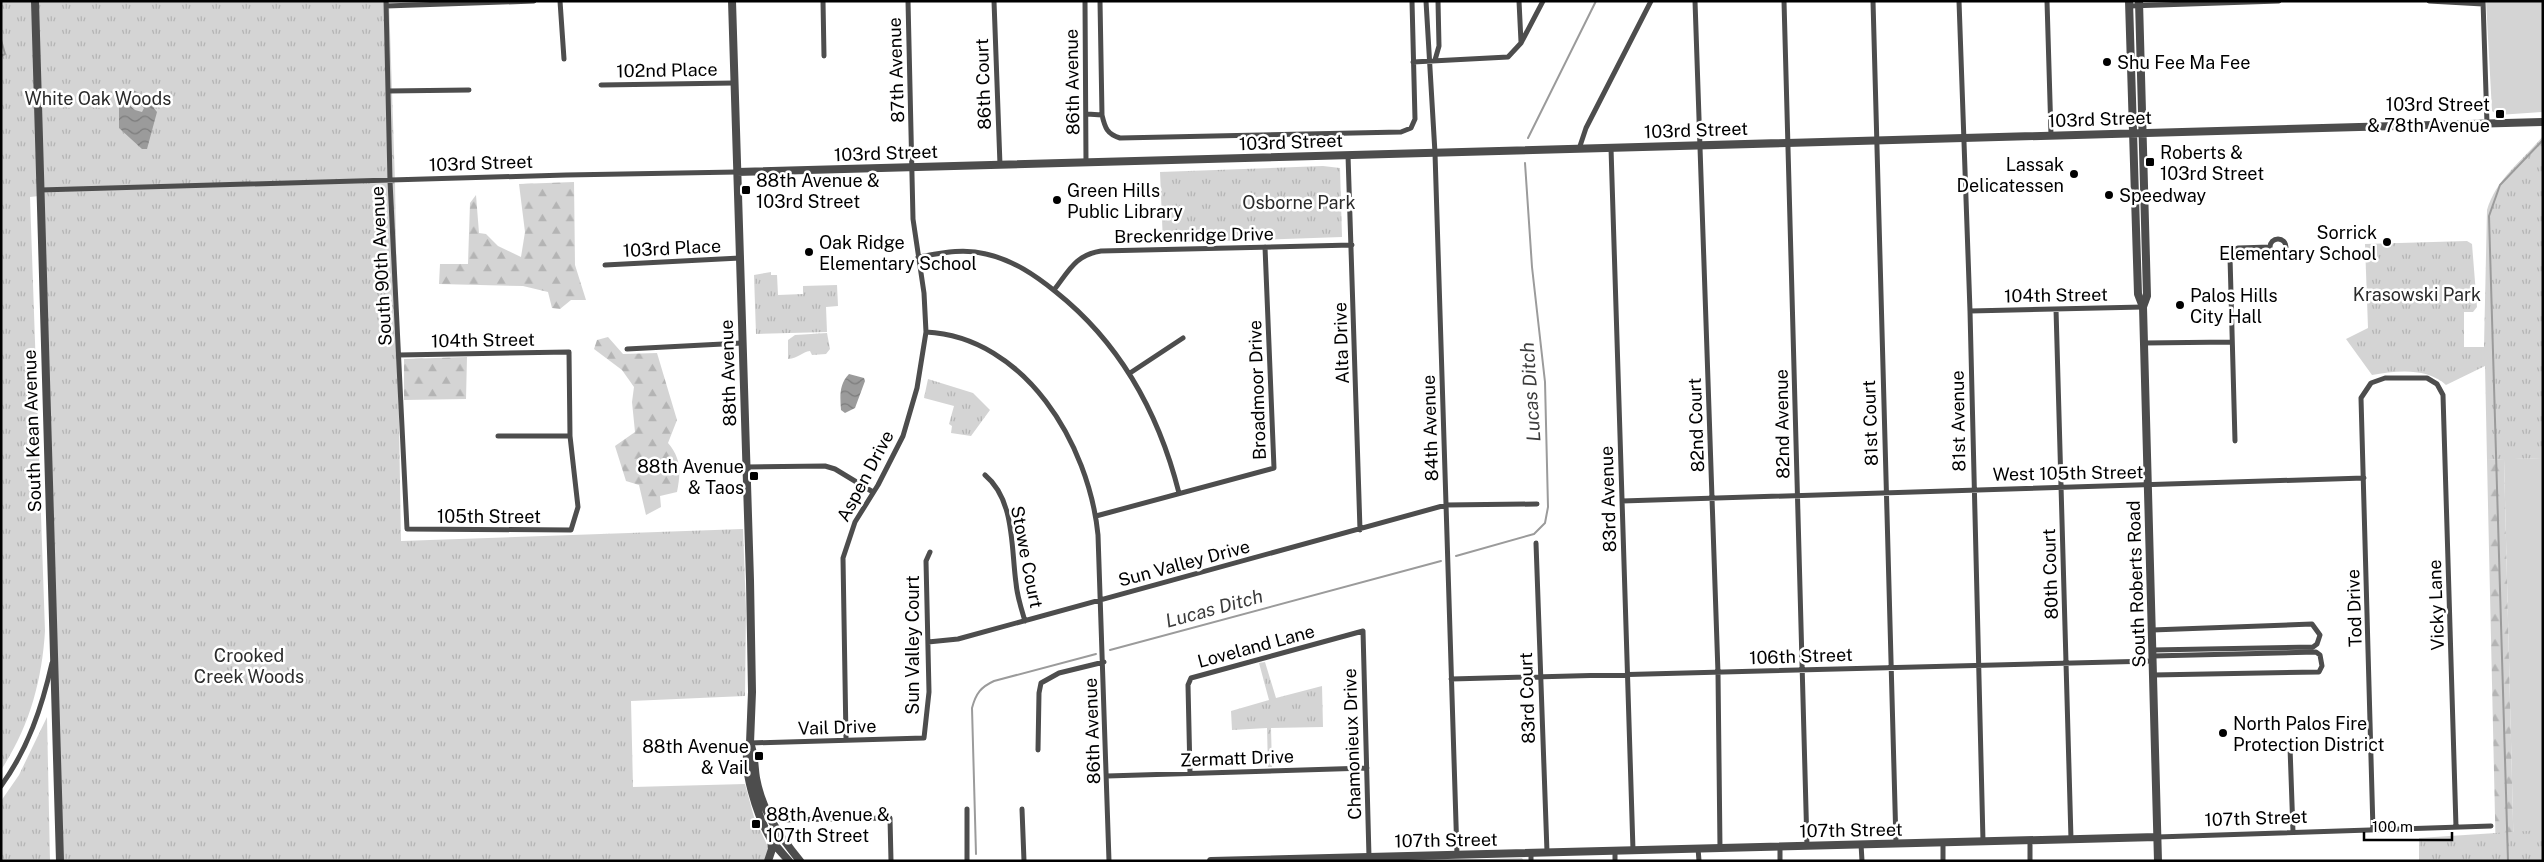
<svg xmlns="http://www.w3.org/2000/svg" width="2544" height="862" viewBox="0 0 2544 862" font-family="'Public Sans',sans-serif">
  <defs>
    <pattern id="forest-firs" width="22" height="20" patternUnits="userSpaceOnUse" patternTransform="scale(1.25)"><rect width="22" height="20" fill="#d4d4d4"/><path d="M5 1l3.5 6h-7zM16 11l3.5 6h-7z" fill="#b4b4b4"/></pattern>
    <pattern id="park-tufts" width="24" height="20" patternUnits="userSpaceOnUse" patternTransform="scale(1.25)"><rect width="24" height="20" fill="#d4d4d4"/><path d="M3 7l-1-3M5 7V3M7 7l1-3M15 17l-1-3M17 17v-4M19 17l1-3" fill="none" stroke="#b4b4b4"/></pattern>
    <pattern id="water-waves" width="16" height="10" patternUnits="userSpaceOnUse" patternTransform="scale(1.25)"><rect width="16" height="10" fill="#9b9b9b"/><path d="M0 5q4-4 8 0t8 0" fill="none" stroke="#7c7c7c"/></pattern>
  </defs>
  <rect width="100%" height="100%" fill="#fff"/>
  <path fill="#d4d4d4" d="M 2486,1 L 2543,1 L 2543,112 L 2498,115 L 2492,111 Z
    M 2543,458 L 2543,861 L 2514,861 L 2504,459 Z
    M 1522,858 L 1524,861 L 1410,861 Z"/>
  <path fill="url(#forest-firs)" d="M 574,182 L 575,265 L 586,300 L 571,300 L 560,309 L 552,308 L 548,292 L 523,286 L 439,284 L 440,264 L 468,264 L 470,203 L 476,195 L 479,233 L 486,234 L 498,246 L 521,257 L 525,232 L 519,184 Z
    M 608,337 L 623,354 L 657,353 L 677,420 L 668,443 C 681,458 681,472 677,492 L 660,496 L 661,507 L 646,515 L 639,485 L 626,481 L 615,446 L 635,432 L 632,402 L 634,387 L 622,370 L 594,349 L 597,340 Z
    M 467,357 L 466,399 L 404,400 L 404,359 Z
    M 2504,459 L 2514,861 L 2496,861 L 2487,460 Z"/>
  <path fill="url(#park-tufts)" d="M 1,1 L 389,1 L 395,182 L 401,541 L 743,529 L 746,610 L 745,696 L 631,701 L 633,787 L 745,784 L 754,817 L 769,849 L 764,861 L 59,861 L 39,196 L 30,197 L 45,631 C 42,681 29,728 1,770 Z
    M 2543,136 L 2543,458 L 2487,460 L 2485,366 L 2446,385 C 2426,367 2396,371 2372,375 L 2346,339 L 2368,328 L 2365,244 L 2467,241 L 2472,244 L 2477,307 L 2473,312 L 2464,312 L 2464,347 L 2484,347 L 2487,210 C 2496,179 2523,160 2543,136 Z
    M 1323,166 L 1340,168 L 1342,237 L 1163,243 L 1160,172 Z
    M 771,272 L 771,275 L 777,275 L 778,295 L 803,294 L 803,286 L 837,285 L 838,306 L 826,307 L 827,332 L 756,334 L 754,275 Z
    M 827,333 L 830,349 L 826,354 L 812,355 L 810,351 C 802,352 799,358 788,359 L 788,340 L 795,335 Z
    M 928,379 L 973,393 L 990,410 L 971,436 L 951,433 L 952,426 L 949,424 L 954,406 L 924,398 Z
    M 1265,662 L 1276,698 L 1322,686 L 1323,727 L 1271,728 L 1272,767 L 1268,767 L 1267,728 L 1232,730 L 1231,711 L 1269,700 L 1259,663 Z
    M 47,717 L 50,861 L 1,861 L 1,801 L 19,775 Z
    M 2543,830 L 2543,861 L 2419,861 L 2419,838 Z"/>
  <path fill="url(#water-waves)" fill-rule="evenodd" d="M 133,90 L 143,95 L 157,112 L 147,149 L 142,149 L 119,128 L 119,103 ZM 133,98 L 144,108 L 142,112 L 135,110 L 129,105 Z
    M 849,374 L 864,378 L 865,381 L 855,408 L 845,413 L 841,410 C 840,397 839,384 849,374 Z"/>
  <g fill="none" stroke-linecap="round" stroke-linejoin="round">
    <path stroke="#9b9b9b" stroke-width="2" d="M 1,40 L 5,54 L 1,56
      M 1528,138 L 1596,1
      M 1456,556 L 1534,534 L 1545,523 L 1548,507 L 1545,382 L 1532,267 L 1525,163
      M 1110,650 L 1441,561
      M 976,854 L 972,708 C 976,693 981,687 994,681 L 1096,654
      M 2508,861 L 2489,216 L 2500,185 L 2543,140"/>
    <path stroke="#4d4d4d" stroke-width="5" d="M 386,1 L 390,181 L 407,529 L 571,530 L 578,507 L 570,436 L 569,352 L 399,355
      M 560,1 L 564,59
      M 823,1 L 824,56
      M 994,1 L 1000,165
      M 1085,1 L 1086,163
      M 1100,1 L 1102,115 C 1105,128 1107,134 1120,138 L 1401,132 L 1411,128 L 1415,119 L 1412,1
      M 1426,1 L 1435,153 L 1457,855
      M 1519,1 L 1521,42
      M 1695,1 L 1718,673 L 1720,848
      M 1784,1 L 1807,846
      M 1873,1 L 1896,843
      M 1959,1 L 1970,311 L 1983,841
      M 2047,1 L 2051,135
      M 2429,1 L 2483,4
      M 2483,1 L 2487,124
      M 386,6 L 534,1
      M 2129,6 L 2279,1
      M 1435,60 L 1439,46 L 1438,1
      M 1413,62 L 1508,57 L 1521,43 L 1543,1
      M 601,85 L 734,83
      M 388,91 L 469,90
      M 1087,114 L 1102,115
      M 1611,148 L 1633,850
      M 1579,149 L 1586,128 L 1651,1
      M 1348,155 L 1360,530
      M 40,190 L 566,175 L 737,172
      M2270 247a8 8 0 1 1 16 0a8 8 0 1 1-16 0Z
      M 918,257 C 941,253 963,248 986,254 C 1013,260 1035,275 1056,292 C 1120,343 1159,414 1179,493
      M 605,265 L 740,258
      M 1054,290 C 1069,271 1075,255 1101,251 L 1352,245
      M 2056,309 L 2071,839
      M 1970,311 L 2143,307
      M 926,332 C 1025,337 1089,444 1098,535 L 1109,861
      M 2144,343 L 2232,342
      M 627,349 L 742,343
      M 1130,373 L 1183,338
      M 498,436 L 570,436
      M 2235,441 L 2230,257 L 2234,250 L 2238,248 L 2270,247
      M 746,467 L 825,466 L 835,469 L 873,492
      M 985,475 C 1015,500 1011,548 1016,583 C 1017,596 1021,608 1025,621
      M 1622,501 L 2364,478
      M 1096,516 L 1274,468 L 1265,247
      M 1536,543 L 1547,852
      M 2152,630 L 2312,624 L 2320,635 L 2317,644 L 2313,647 L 2152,650
      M 928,642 L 958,639 L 1446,505 L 1537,504
      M 2152,656 L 2316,652 L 2320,655 L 2322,666 L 2319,672 L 2153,675
      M 1451,679 L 2153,661
      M 846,739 L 843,558 L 855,522 L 878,485 L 903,436 L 917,388 L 926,332 L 924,293 L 913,219 L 908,1
      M 750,743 L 924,738 L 929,692 L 926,561 L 930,552
      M 2290,747 L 2293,832
      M 1038,750 L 1039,693 L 1041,683 L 1059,673 L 1104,662
      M 1190,773 L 1188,685 L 1191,678 L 1363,631 L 1369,857
      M 1107,776 L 1367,768
      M 1,786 C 28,749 42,707 52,663
      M 967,809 L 967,861
      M 1022,809 L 1024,861
      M 780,820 L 890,818 L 891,861
      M 2373,830 L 2361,398 L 2371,383 L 2385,378 L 2427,378 L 2437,384 L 2443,395 L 2456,827
      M 2157,837 L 2491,826
      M 2030,840 L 2030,861
      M 1943,842 L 1943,861
      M 1861,844 L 1862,861
      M 1780,846 L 1780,861
      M 1698,848 L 1699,861
      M 1615,851 L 1615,861
      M 1531,853 L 1531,861"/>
    <path stroke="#4d4d4d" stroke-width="8" d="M 35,1 L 60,861
      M 732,1 L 750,580 L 752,692 L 750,743 C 739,764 759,820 771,839 C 776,847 783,854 789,861
      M 2129,1 L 2138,294 L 2143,307 L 2158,861
      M 2139,1 L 2147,296 L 2143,307
      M 737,172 L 2543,122
      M 750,743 C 755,755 754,766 756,778 C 762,811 779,835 800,861
      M 768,861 L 772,849 L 771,840
      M 1211,861 L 2157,837"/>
  </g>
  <g fill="#000" stroke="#fff" stroke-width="2">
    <circle cx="2107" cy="62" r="5"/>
    <rect x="2495" y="109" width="10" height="10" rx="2.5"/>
    <rect x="2145" y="157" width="10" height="10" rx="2.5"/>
    <circle cx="2074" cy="174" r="5"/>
    <rect x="741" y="185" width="10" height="10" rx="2.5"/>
    <circle cx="2109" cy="195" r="5"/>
    <circle cx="1057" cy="200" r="5"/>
    <circle cx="2387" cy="242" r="5"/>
    <circle cx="809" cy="252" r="5"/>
    <circle cx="2180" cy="305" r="5"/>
    <rect x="749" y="471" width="10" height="10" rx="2.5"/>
    <circle cx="2223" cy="733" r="5"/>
    <rect x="754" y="751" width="10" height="10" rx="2.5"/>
    <rect x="751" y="819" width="10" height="10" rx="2.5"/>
  </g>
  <g text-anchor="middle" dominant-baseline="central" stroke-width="5" stroke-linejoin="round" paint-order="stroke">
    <g font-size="18" fill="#000" stroke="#fff" text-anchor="start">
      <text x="2117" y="62">Shu Fee Ma Fee</text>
      <text x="2490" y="104" text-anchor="end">103rd Street<tspan x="2490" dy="21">&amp; 78th Avenue</tspan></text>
      <text x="2160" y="152">Roberts &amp;<tspan x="2160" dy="21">103rd Street</tspan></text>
      <text x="2064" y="164" text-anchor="end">Lassak<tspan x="2064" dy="21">Delicatessen</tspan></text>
      <text x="756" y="180">88th Avenue &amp;<tspan x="756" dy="21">103rd Street</tspan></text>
      <text x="1067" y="190">Green Hills<tspan x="1067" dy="21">Public Library</tspan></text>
      <text x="2119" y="195">Speedway</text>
      <text x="2377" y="232" text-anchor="end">Sorrick<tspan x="2377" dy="21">Elementary School</tspan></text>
      <text x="819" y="242">Oak Ridge<tspan x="819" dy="21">Elementary School</tspan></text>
      <text x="2190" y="295">Palos Hills<tspan x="2190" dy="21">City Hall</tspan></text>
      <text x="744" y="466" text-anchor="end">88th Avenue<tspan x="744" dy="21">&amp; Taos</tspan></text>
      <text x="2233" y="723">North Palos Fire<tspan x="2233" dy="21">Protection District</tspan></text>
      <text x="749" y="746" text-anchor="end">88th Avenue<tspan x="749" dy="21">&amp; Vail</tspan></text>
      <text x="766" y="814">88th Avenue &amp;<tspan x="766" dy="21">107th Street</tspan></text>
    </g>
    <g font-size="18" fill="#000" stroke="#fff">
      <text transform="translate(667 70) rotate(-1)">102nd Place</text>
      <text transform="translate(896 70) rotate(-92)">87th Avenue</text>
      <text transform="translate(1072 82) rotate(-91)">86th Avenue</text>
      <text transform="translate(983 84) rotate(-92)">86th Court</text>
      <text transform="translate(2100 119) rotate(-2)">103rd Street</text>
      <text transform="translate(1696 130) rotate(-2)">103rd Street</text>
      <text transform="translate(1291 142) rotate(-2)">103rd Street</text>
      <text transform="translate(886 153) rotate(-2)">103rd Street</text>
      <text transform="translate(481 163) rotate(-2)">103rd Street</text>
      <text transform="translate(1194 235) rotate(-1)">Breckenridge Drive</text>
      <text transform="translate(672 248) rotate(-3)">103rd Place</text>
      <text transform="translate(381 266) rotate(-93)">South 90th Avenue</text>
      <text transform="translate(2056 295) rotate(-1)">104th Street</text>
      <text transform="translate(483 340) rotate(-1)">104th Street</text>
      <text transform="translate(1341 343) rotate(-92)">Alta Drive</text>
      <text transform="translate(728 373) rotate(-92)">88th Avenue</text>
      <text transform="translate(1257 390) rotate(-92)">Broadmoor Drive</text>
      <text transform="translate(1958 421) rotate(-91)">81st Avenue</text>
      <text transform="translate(1870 423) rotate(-92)">81st Court</text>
      <text transform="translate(1782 424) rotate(-91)">82nd Avenue</text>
      <text transform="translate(1696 425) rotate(-92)">82nd Court</text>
      <text transform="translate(1430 428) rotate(-92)">84th Avenue</text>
      <text transform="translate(32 431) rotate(-92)">South Kean Avenue</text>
      <text transform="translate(2068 473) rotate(-1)">West 105th Street</text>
      <text transform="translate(865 476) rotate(-62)">Aspen Drive</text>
      <text transform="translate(1608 499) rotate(-92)">83rd Avenue</text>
      <text x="489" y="516">105th Street</text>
      <text transform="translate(1027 557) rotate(79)">Stowe Court</text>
      <text transform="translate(1184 563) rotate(-15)">Sun Valley Drive</text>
      <text transform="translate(2050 574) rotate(-92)">80th Court</text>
      <text transform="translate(2136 584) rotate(-92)">South Roberts Road</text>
      <text transform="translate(2436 605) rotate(-92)">Vicky Lane</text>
      <text transform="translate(2354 608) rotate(-92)">Tod Drive</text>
      <text transform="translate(912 645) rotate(-90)">Sun Valley Court</text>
      <text transform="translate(1256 646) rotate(-15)">Loveland Lane</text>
      <text transform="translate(1801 656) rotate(-2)">106th Street</text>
      <text transform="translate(1527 698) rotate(-92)">83rd Court</text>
      <text transform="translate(837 727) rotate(-2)">Vail Drive</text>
      <text transform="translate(1092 731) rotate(-92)">86th Avenue</text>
      <text transform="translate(1352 744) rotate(-92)">Chamonieux Drive</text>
      <text transform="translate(1237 758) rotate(-2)">Zermatt Drive</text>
      <text transform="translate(2256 818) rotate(-2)">107th Street</text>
      <text transform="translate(1851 830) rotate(-1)">107th Street</text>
      <text transform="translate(1446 840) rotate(-1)">107th Street</text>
    </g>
    <g font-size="18" fill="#2b2b2b" stroke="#fff">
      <text x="98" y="98">White Oak Woods</text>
      <text x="1299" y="202">Osborne Park</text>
      <text x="2417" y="294">Krasowski Park</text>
      <text x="249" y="655">Crooked<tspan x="249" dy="21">Creek Woods</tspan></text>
    </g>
    <g font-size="19" font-style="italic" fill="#3c3c3c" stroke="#fff">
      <text transform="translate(1530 392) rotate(-94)">Lucas Ditch</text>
      <text transform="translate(1214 608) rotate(-15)">Lucas Ditch</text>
    </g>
  </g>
  <rect width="2544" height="862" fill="none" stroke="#000000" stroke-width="5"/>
  <path d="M2364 832v8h88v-8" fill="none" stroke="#000000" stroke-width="2.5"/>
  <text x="2372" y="832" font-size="15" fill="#000000" stroke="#ffffff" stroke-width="4" paint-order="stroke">100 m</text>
</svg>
